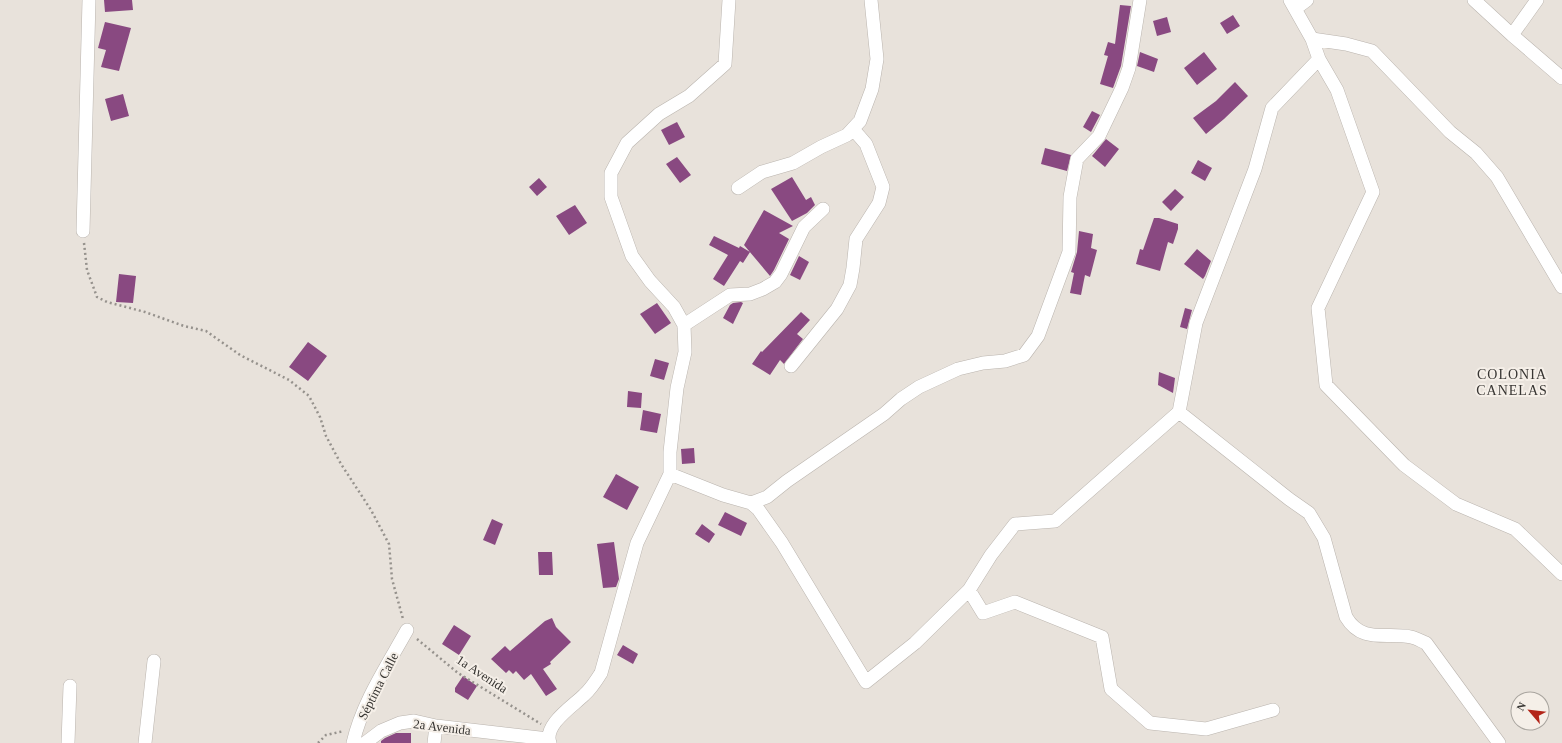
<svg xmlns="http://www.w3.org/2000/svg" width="1562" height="743" viewBox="0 0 1562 743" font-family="'Times New Roman',serif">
  <rect width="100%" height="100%" fill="#e8e2db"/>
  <path fill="#894981" d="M 104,0 L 132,0 L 133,10 L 105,12 Z
    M 1120,5 L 1131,6 L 1121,66 L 1113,88 L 1100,84 L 1108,56 L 1104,55 L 1108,42 L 1115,44 Z
    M 1233,15 L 1240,26 L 1227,34 L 1220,23 Z
    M 1167,17 L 1171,32 L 1157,36 L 1153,21 Z
    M 105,22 L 131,28 L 119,71 L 101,67 L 106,50 L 98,48 Z
    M 1140,52 L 1158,59 L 1154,72 L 1137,66 Z
    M 1204,52 L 1217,69 L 1197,85 L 1184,68 Z
    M 1235,82 L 1248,96 L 1224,119 L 1206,134 L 1193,118 L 1216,101 Z
    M 123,94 L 129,116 L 111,121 L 105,99 Z
    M 1092,111 L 1100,115 L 1091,132 L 1083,127 Z
    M 677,122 L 685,137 L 669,145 L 661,130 Z
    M 1106,139 L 1119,149 L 1105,167 L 1092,156 Z
    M 1045,148 L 1071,155 L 1067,171 L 1041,164 Z
    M 677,157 L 691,175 L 680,183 L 666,164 Z
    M 1198,160 L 1212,168 L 1205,181 L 1191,173 Z
    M 792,177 L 806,200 L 811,197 L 815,205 L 807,213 L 792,221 L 771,189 Z
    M 539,178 L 547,187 L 537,196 L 529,187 Z
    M 1175,189 L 1184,197 L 1171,211 L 1162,202 Z
    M 575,205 L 587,223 L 569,235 L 556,216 Z
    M 764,210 L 793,226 L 779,233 L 789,239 L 774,270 L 770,276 L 744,245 Z
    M 1154,218 L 1159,218 L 1178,224 L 1178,229 L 1173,244 L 1168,242 L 1160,271 L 1136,264 L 1140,249 L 1143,250 Z
    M 1079,231 L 1093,234 L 1091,248 L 1097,250 L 1090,277 L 1085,275 L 1081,295 L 1070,293 L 1074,273 L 1071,272 L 1077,252 Z
    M 714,236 L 739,248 L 740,246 L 750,252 L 743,263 L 740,261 L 724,286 L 713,279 L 728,255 L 709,245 Z
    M 1197,249 L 1211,261 L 1205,276 L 1203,279 L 1184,264 Z
    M 799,256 L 809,262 L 800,280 L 790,275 Z
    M 119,274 L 136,276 L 133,303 L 116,302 Z
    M 741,302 L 743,303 L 733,324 L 723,318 L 730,305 L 733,303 Z
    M 657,303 L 671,323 L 655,334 L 640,314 Z
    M 1185,308 L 1192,310 L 1187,329 L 1180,327 Z
    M 801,312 L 810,320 L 797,334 L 803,339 L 784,364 L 780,360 L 770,375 L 752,364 L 761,351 L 762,352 Z
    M 308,342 L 327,356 L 308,381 L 289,367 Z
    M 655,359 L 669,363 L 664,380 L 650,376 Z
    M 1159,372 L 1175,378 L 1173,393 L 1158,385 Z
    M 628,391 L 642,393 L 641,408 L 627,407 Z
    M 643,410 L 661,414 L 657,433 L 640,430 Z
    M 694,448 L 695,463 L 682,464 L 681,449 Z
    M 616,474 L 639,487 L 627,510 L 603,497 Z
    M 725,512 L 747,523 L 741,536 L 718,525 Z
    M 492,519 L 503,524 L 495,545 L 483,540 Z
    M 702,524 L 715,534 L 709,543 L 695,534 Z
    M 614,542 L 619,579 L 616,587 L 603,588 L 597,544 Z
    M 538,552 L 552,552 L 553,575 L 539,575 Z
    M 552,618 L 556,627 L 571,642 L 550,662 L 551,664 L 543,669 L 557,689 L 546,696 L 531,674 L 524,680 L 516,671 L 513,674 L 509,670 L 506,673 L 491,659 L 505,646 L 510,651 L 545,621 Z
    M 454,625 L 471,636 L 459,655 L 442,644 Z
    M 623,645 L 638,654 L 633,664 L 617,655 Z
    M 463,676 L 477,686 L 468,700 L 455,692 L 455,688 Z
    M 396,733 L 411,733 L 411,743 L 381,743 L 381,741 L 385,738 Z"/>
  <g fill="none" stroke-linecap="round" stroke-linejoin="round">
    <defs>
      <path id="minor" d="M 1290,0 L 1312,39 L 1319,59 L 1337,90 L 1373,192 L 1318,308 L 1326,385 L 1404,465 L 1456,504 L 1515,529 L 1562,574
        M 1474,0 L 1512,35 L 1562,78
        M 1295,9 L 1307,0
        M 1512,35 L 1537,0
        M 1312,39 L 1346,44 L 1372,51 L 1450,132 L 1476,153 L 1497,177 L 1562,287
        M 738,188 L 762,172 L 793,163 L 821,147 L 847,135 L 860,121 L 872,89 L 877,59 L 871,0
        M 83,231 L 89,0
        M 684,325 L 730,295 L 750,294 L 763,289 L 775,282 L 781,274 L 804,227 L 823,209
        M 791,366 L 837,309 L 850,285 L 853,268 L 856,239 L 879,203 L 883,187 L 866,144 L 853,129
        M 1179,412 L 1289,499 L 1309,513 L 1324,538 L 1346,617 C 1362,644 1386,632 1411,637 C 1416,638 1421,641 1426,643 L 1499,743
        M 670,474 L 723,495 L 751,503 L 767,497 L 787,481 L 884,414 L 901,399 L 919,387 L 958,369 L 983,363 L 1005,361 L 1024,355 L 1038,336 L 1069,252 L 1070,197 L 1077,159 L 1099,136 L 1122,88 L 1129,68 L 1140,0
        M 751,503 L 758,509 L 782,543 L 866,682 L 915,643 L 969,590 L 991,555 L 1015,524 L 1055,521 L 1179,412 L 1196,323 L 1255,169 L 1272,108 L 1319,59
        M 969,590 L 983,613 L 1015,602 L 1102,637 L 1111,689 L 1150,723 L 1206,729 L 1273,710
        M 68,743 L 70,686
        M 145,743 L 154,661
        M 353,743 C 362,703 387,666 407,630
        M 365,743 L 381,731 L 400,723 L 414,721 L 436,726 L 548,739
        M 434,743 L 436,726
        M 550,743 C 543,725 573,706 584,695 C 591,689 596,681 601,673 L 637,543 L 670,474 L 670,452 L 677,388 L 685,352 L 684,325 L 674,307 L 650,281 L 632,256 L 611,197 L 611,173 L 627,143 L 659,114 L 689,96 L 725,64 L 729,0"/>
    </defs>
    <use href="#minor" stroke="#bab4ae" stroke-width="14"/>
    <path stroke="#96928d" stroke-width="2.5" stroke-dasharray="2 3" stroke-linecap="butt" d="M 84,243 L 87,270 L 97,297 L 107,302 L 145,312 L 184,326 L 206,331 L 240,355 L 289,380 L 309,396 L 320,417 L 326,436 L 341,464 L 371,510 L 389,544 L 392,579 L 403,619
      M 417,639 L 458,673 L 541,724
      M 318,743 L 326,735 L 344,731"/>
    <use href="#minor" stroke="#fff" stroke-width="13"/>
  </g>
  <g text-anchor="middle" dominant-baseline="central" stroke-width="4" stroke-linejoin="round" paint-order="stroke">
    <g font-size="13" fill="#373532" stroke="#f5efe8">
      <text transform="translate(482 674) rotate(33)">1a Avenida</text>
      <text transform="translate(378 686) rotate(-63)">Séptima Calle</text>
      <text transform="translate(442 727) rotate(7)">2a Avenida</text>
    </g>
    <g font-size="14" letter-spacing="1" fill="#373532" stroke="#f5efe8">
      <text x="1512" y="374">COLONIA<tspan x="1512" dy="16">CANELAS</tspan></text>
    </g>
  </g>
  <g transform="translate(1530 711) rotate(298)"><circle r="19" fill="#f5efe8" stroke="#a9a59f"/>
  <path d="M0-3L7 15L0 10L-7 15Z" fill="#b32519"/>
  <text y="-6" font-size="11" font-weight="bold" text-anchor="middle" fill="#373532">N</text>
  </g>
</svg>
